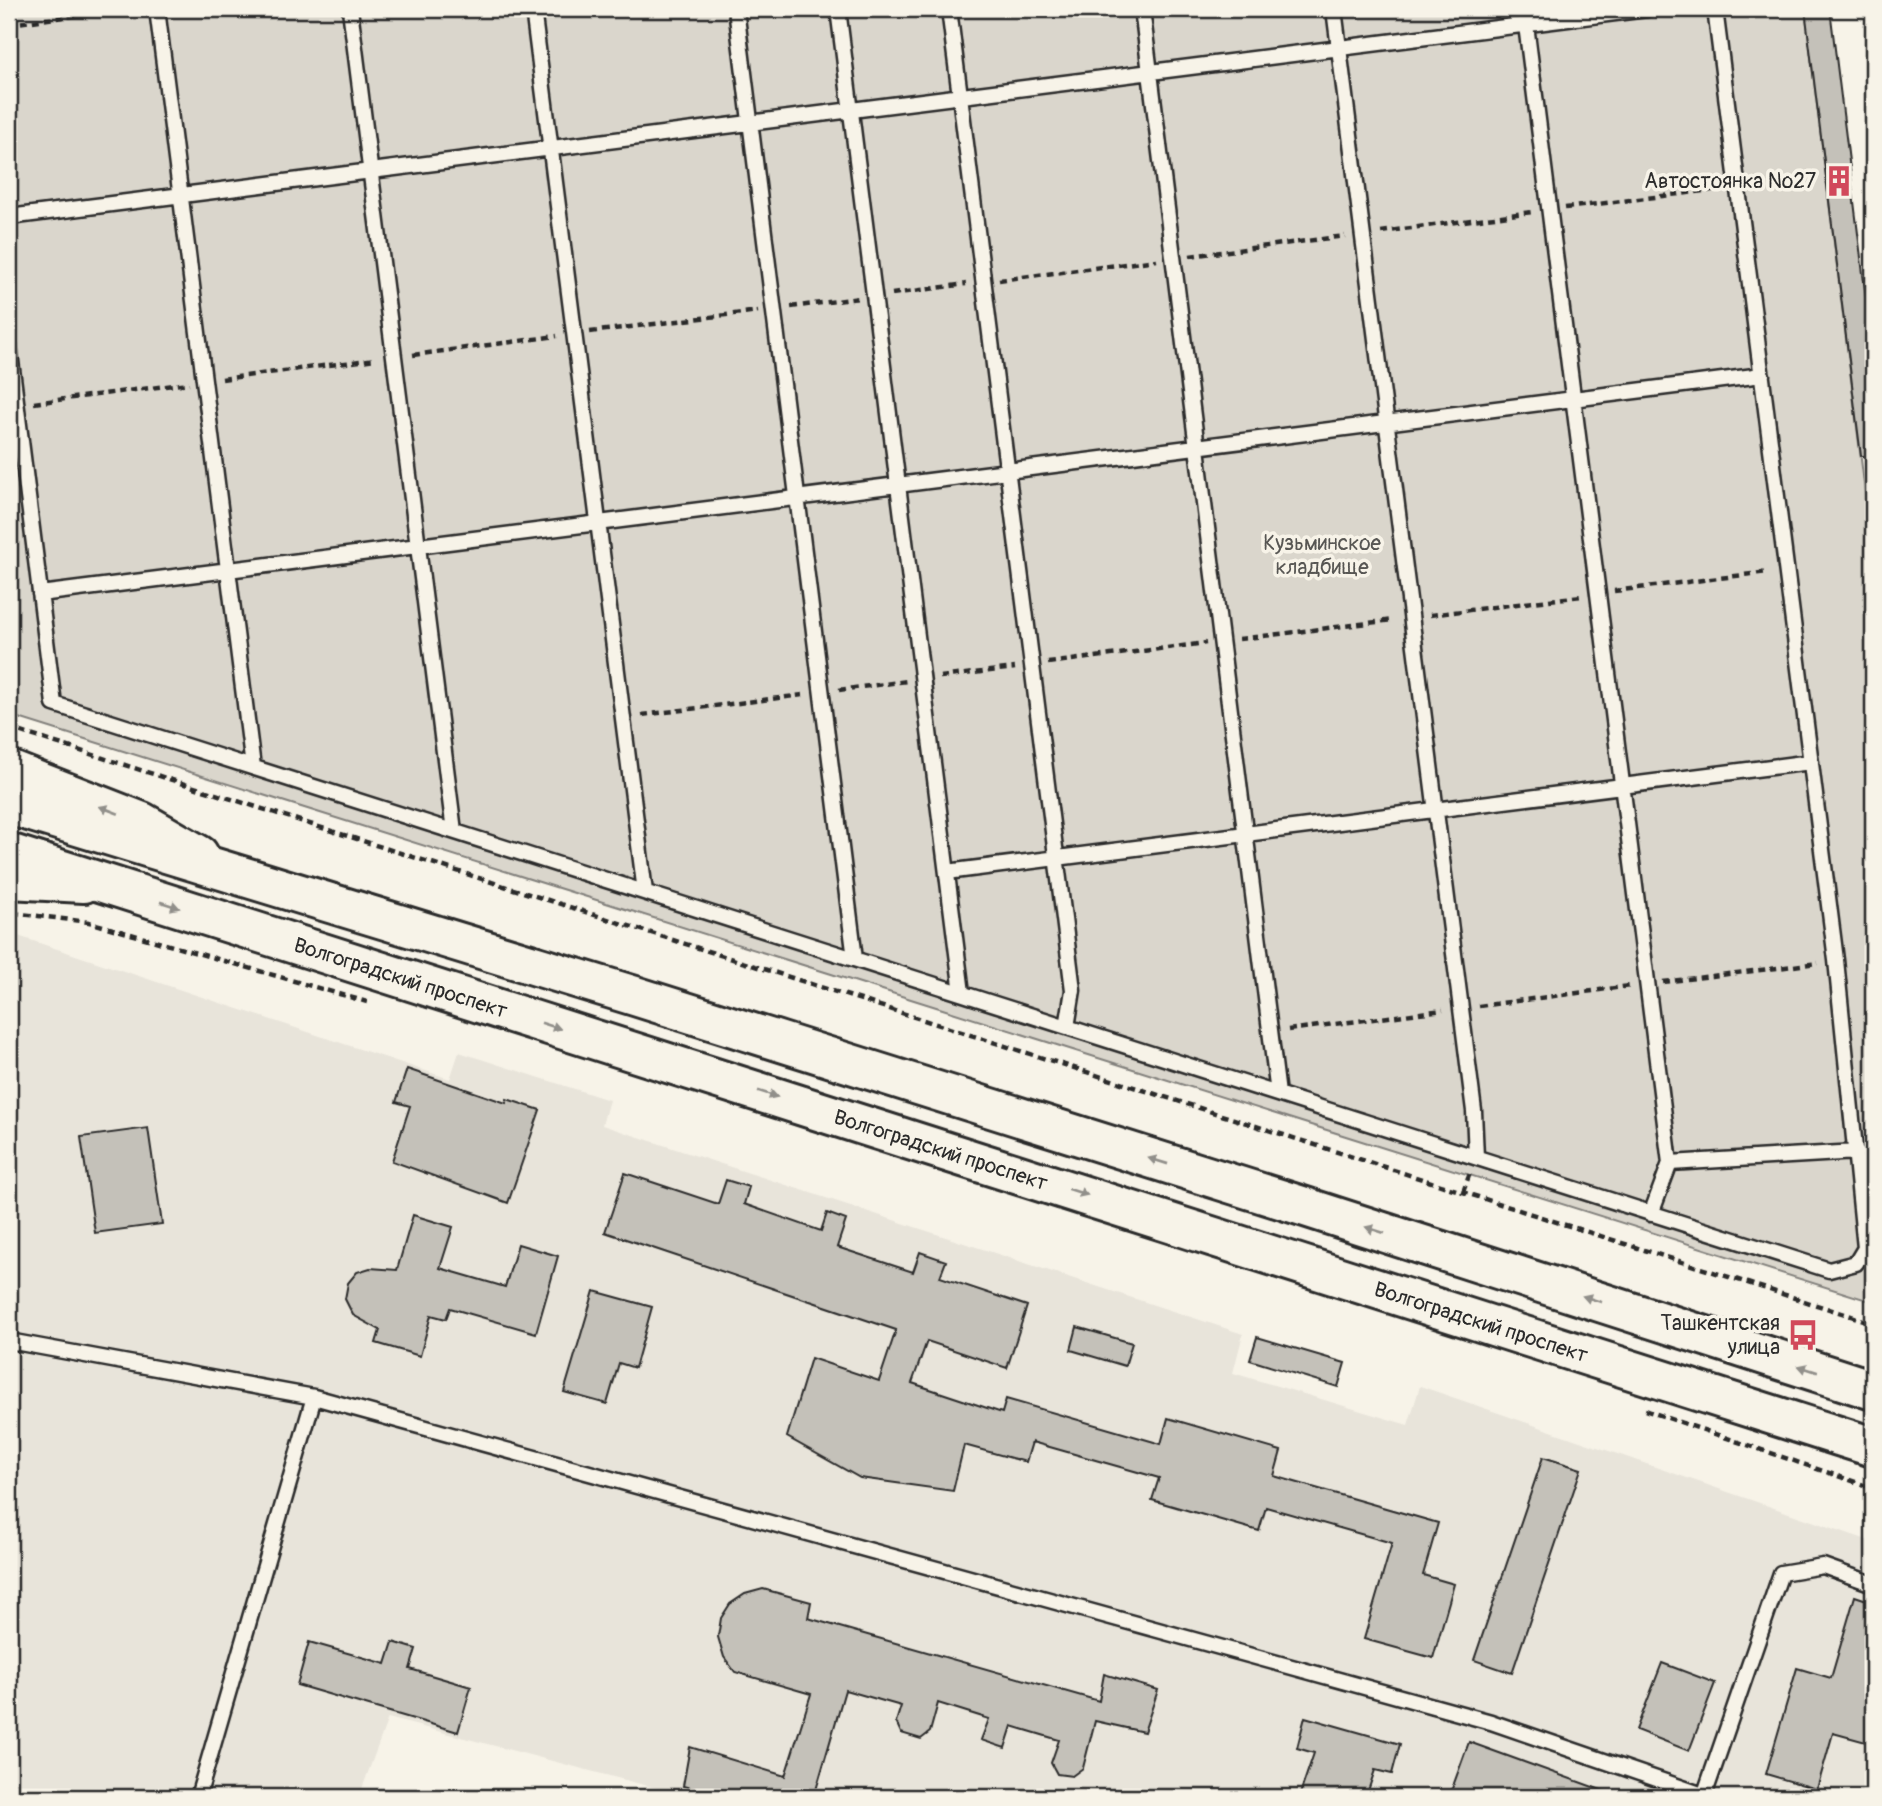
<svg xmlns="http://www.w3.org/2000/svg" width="1882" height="1806" viewBox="0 0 1882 1806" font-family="Pangolin,sans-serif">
  <rect width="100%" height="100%" fill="#f7f3e8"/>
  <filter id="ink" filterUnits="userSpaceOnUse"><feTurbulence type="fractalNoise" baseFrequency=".0143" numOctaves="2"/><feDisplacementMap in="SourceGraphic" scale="14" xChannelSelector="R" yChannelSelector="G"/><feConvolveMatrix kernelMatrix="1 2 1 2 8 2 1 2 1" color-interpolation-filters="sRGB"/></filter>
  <g filter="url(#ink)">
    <path fill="#e8e4da" d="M 9,933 L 450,1079 L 459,1052 L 609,1100 L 602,1125 L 1243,1334 L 1233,1373 L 1408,1425 L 1420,1386 L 1873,1542 L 1873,1797 L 662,1797 L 663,1790 L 388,1718 L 359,1797 L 9,1797 Z"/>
    <path fill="#dad6cc" stroke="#82807c" stroke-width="2" d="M 9,9 L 1805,9 L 1873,556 L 1873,1302 L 9,715 Z"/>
    <path fill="#c4c1b9" stroke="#2b2b2b" stroke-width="2" d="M 1805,9 L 1830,9 L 1873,354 L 1873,456 L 1861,456 Z
      M 407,1069 L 506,1103 L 507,1099 L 540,1110 L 508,1203 L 392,1161 L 410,1106 L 396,1102 Z
      M 148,1128 L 162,1224 L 95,1233 L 81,1137 Z
      M 625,1173 L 718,1204 L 726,1180 L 749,1187 L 744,1204 L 821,1231 L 827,1213 L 846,1220 L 837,1247 L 913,1272 L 920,1252 L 946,1261 L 940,1277 L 1027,1306 L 1007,1368 L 927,1341 L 912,1383 L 1002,1413 L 1006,1399 L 1161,1444 L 1168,1418 L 1281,1451 L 1274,1476 L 1438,1523 L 1423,1575 L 1454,1584 L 1433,1658 L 1364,1639 L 1392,1543 L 1266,1507 L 1259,1531 L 1152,1500 L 1159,1478 L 1032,1442 L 1026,1462 L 964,1445 L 953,1491 L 860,1478 L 787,1437 L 811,1358 L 879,1381 L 896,1330 L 605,1232 Z
      M 413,1215 L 453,1227 L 440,1268 L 505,1287 L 518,1244 L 558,1256 L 536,1333 L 450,1308 L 446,1319 L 431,1315 L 420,1356 L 376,1343 L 380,1330 L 353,1315 L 345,1299 L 348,1283 L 357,1272 L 370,1268 L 397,1270 Z
      M 594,1291 L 652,1307 L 635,1368 L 619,1363 L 607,1404 L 564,1392 Z
      M 1077,1327 L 1132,1343 L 1125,1366 L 1071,1350 Z
      M 1257,1337 L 1345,1363 L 1338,1387 L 1250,1360 Z
      M 1543,1457 L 1581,1469 L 1512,1673 L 1474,1660 Z
      M 763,1589 L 811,1602 L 808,1618 L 1099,1701 L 1104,1674 L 1158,1690 L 1144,1732 L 1095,1721 L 1083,1768 L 1072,1776 L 1057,1774 L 1051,1763 L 1059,1740 L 1012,1726 L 1005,1748 L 981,1740 L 989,1719 L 938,1703 L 930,1732 L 921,1739 L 901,1733 L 896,1722 L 901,1706 L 845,1690 L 814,1797 L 726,1797 L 683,1786 L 690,1747 L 785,1776 L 811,1694 L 735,1672 L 724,1657 L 718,1637 L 721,1618 L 730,1604 L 745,1594 Z
      M 1855,1596 L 1873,1602 L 1873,1744 L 1833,1733 L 1817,1789 L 1766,1774 L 1797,1668 L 1831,1678 Z
      M 309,1642 L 386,1664 L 393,1642 L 416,1649 L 410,1669 L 471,1687 L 458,1732 L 297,1685 Z
      M 1662,1663 L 1715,1683 L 1689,1751 L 1636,1730 Z
      M 1305,1717 L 1400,1744 L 1392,1774 L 1375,1770 L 1366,1797 L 1299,1797 L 1314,1753 L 1297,1748 Z
      M 1469,1742 L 1615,1795 L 1615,1797 L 1449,1797 Z"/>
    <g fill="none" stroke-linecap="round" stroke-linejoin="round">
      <defs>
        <path id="service" d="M 157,9 L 253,767
          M 350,9 L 454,831
          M 533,9 L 645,892
          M 736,9 L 855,959
          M 838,9 L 962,993
          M 949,9 L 1073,990 L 1067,1027
          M 1142,9 L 1278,1094
          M 1334,9 L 1474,1111 L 1476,1157
          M 1524,9 L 1670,1163 L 1651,1214
          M 9,217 L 1647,9
          M 9,345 L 54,704 L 1829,1270 L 1856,1263 L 1865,1248 L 1836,960 L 1715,9
          M 40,594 L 1762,375
          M 947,872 L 1811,762
          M 1670,1163 L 1857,1152
          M 9,1341 L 314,1397 L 1491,1722 L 1709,1797
          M 1704,1796 L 1781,1573 L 1823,1566 L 1873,1584
          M 198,1797 L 314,1397"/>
        <path id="secondary" d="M 9,770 L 142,822 L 199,855
          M 9,879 L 84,883"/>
        <g id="primary">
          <path d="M 9,805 L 635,996 L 1296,1204 L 1873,1390"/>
          <path id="s1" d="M 9,853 L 1873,1447"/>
        </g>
      </defs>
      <use href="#service" stroke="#2b2b2b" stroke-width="19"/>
      <use href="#secondary" stroke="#2b2b2b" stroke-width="44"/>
      <use href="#primary" stroke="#2b2b2b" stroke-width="44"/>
      <path stroke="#2b2b2b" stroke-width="4.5" stroke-dasharray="7 5" stroke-linecap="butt" d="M 9,24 L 128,9
        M 1565,208 L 1720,189
        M 1381,232 L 1532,212
        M 1190,256 L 1345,236
        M 999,280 L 1157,260
        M 892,294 L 966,284
        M 791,307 L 859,298
        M 590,332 L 758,311
        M 413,355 L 557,336
        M 222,379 L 376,359
        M 34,403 L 189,383
        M 1614,591 L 1768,572
        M 1430,615 L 1581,596
        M 1239,639 L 1393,620
        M 1048,663 L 1206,643
        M 940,677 L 1015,668
        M 839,690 L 907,681
        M 642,715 L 803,695
        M 9,728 L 1873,1323
        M 13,913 L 89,922 L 367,1002
        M 1663,982 L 1818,963
        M 1479,1006 L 1630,986
        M 1288,1030 L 1443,1010
        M 1463,1192 L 1470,1173
        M 1645,1410 L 1873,1488"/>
      <use href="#service" stroke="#f7f3e8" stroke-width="14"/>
      <use href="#secondary" stroke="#f7f3e8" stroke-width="38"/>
      <use href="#primary" stroke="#f7f3e8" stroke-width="38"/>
    </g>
    <defs><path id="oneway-solid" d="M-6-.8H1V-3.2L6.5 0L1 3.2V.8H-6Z" transform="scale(1.75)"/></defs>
    <g fill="#918f8a">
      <use href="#oneway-solid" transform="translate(109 810) rotate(-159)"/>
      <use href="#oneway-solid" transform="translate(170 905) rotate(18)"/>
      <use href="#oneway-solid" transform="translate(551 1026) rotate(18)"/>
      <use href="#oneway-solid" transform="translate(768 1094) rotate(18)"/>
      <use href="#oneway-solid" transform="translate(1158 1161) rotate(-163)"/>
      <use href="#oneway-solid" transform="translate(1078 1192) rotate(18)"/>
      <use href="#oneway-solid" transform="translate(1375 1230) rotate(-162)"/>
      <use href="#oneway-solid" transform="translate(1592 1299) rotate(-162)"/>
      <use href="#oneway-solid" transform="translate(1808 1369) rotate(-162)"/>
    </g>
  </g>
  <defs>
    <symbol id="building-bare" viewBox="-9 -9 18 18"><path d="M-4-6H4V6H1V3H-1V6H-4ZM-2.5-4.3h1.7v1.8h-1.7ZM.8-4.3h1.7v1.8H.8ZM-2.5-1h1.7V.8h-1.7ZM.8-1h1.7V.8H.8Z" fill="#d1495b" stroke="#f7f3e8" stroke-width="2.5" paint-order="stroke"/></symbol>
    <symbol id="bus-bare" viewBox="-9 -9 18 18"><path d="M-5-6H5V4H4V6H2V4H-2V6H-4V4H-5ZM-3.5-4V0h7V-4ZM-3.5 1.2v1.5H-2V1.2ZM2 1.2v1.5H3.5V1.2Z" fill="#d1495b" stroke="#f7f3e8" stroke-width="2.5" paint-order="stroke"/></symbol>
  </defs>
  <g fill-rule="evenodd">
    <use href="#building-bare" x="1817" y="159" width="44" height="44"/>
    <use href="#bus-bare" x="1781" y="1313" width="44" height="44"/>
  </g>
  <g text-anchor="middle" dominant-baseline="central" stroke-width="7" stroke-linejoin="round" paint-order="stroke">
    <g font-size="21" fill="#2b2b2b" stroke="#f7f3e8" text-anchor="end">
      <text x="1816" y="181">Автостоянка №27</text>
      <text x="1780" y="1323">Ташкентская<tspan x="1780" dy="24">улица</tspan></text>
    </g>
    <g font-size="21" fill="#575653" stroke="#f7f3e8">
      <text x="1322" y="543">Кузьминское<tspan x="1322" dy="24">кладбище</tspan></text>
    </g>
    <g font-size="21" fill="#2b2b2b" stroke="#f7f3e8">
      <text stroke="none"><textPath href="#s1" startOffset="411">Волгоградский проспект</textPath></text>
      <text stroke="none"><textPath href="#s1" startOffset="978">Волгоградский проспект</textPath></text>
      <text stroke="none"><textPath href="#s1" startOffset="1545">Волгоградский проспект</textPath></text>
    </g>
  </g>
  <rect width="1882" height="1806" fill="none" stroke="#f7f3e8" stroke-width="35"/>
  <rect x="18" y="18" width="1847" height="1771" fill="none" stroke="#2b2b2b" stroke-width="2.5" filter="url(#ink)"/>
</svg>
